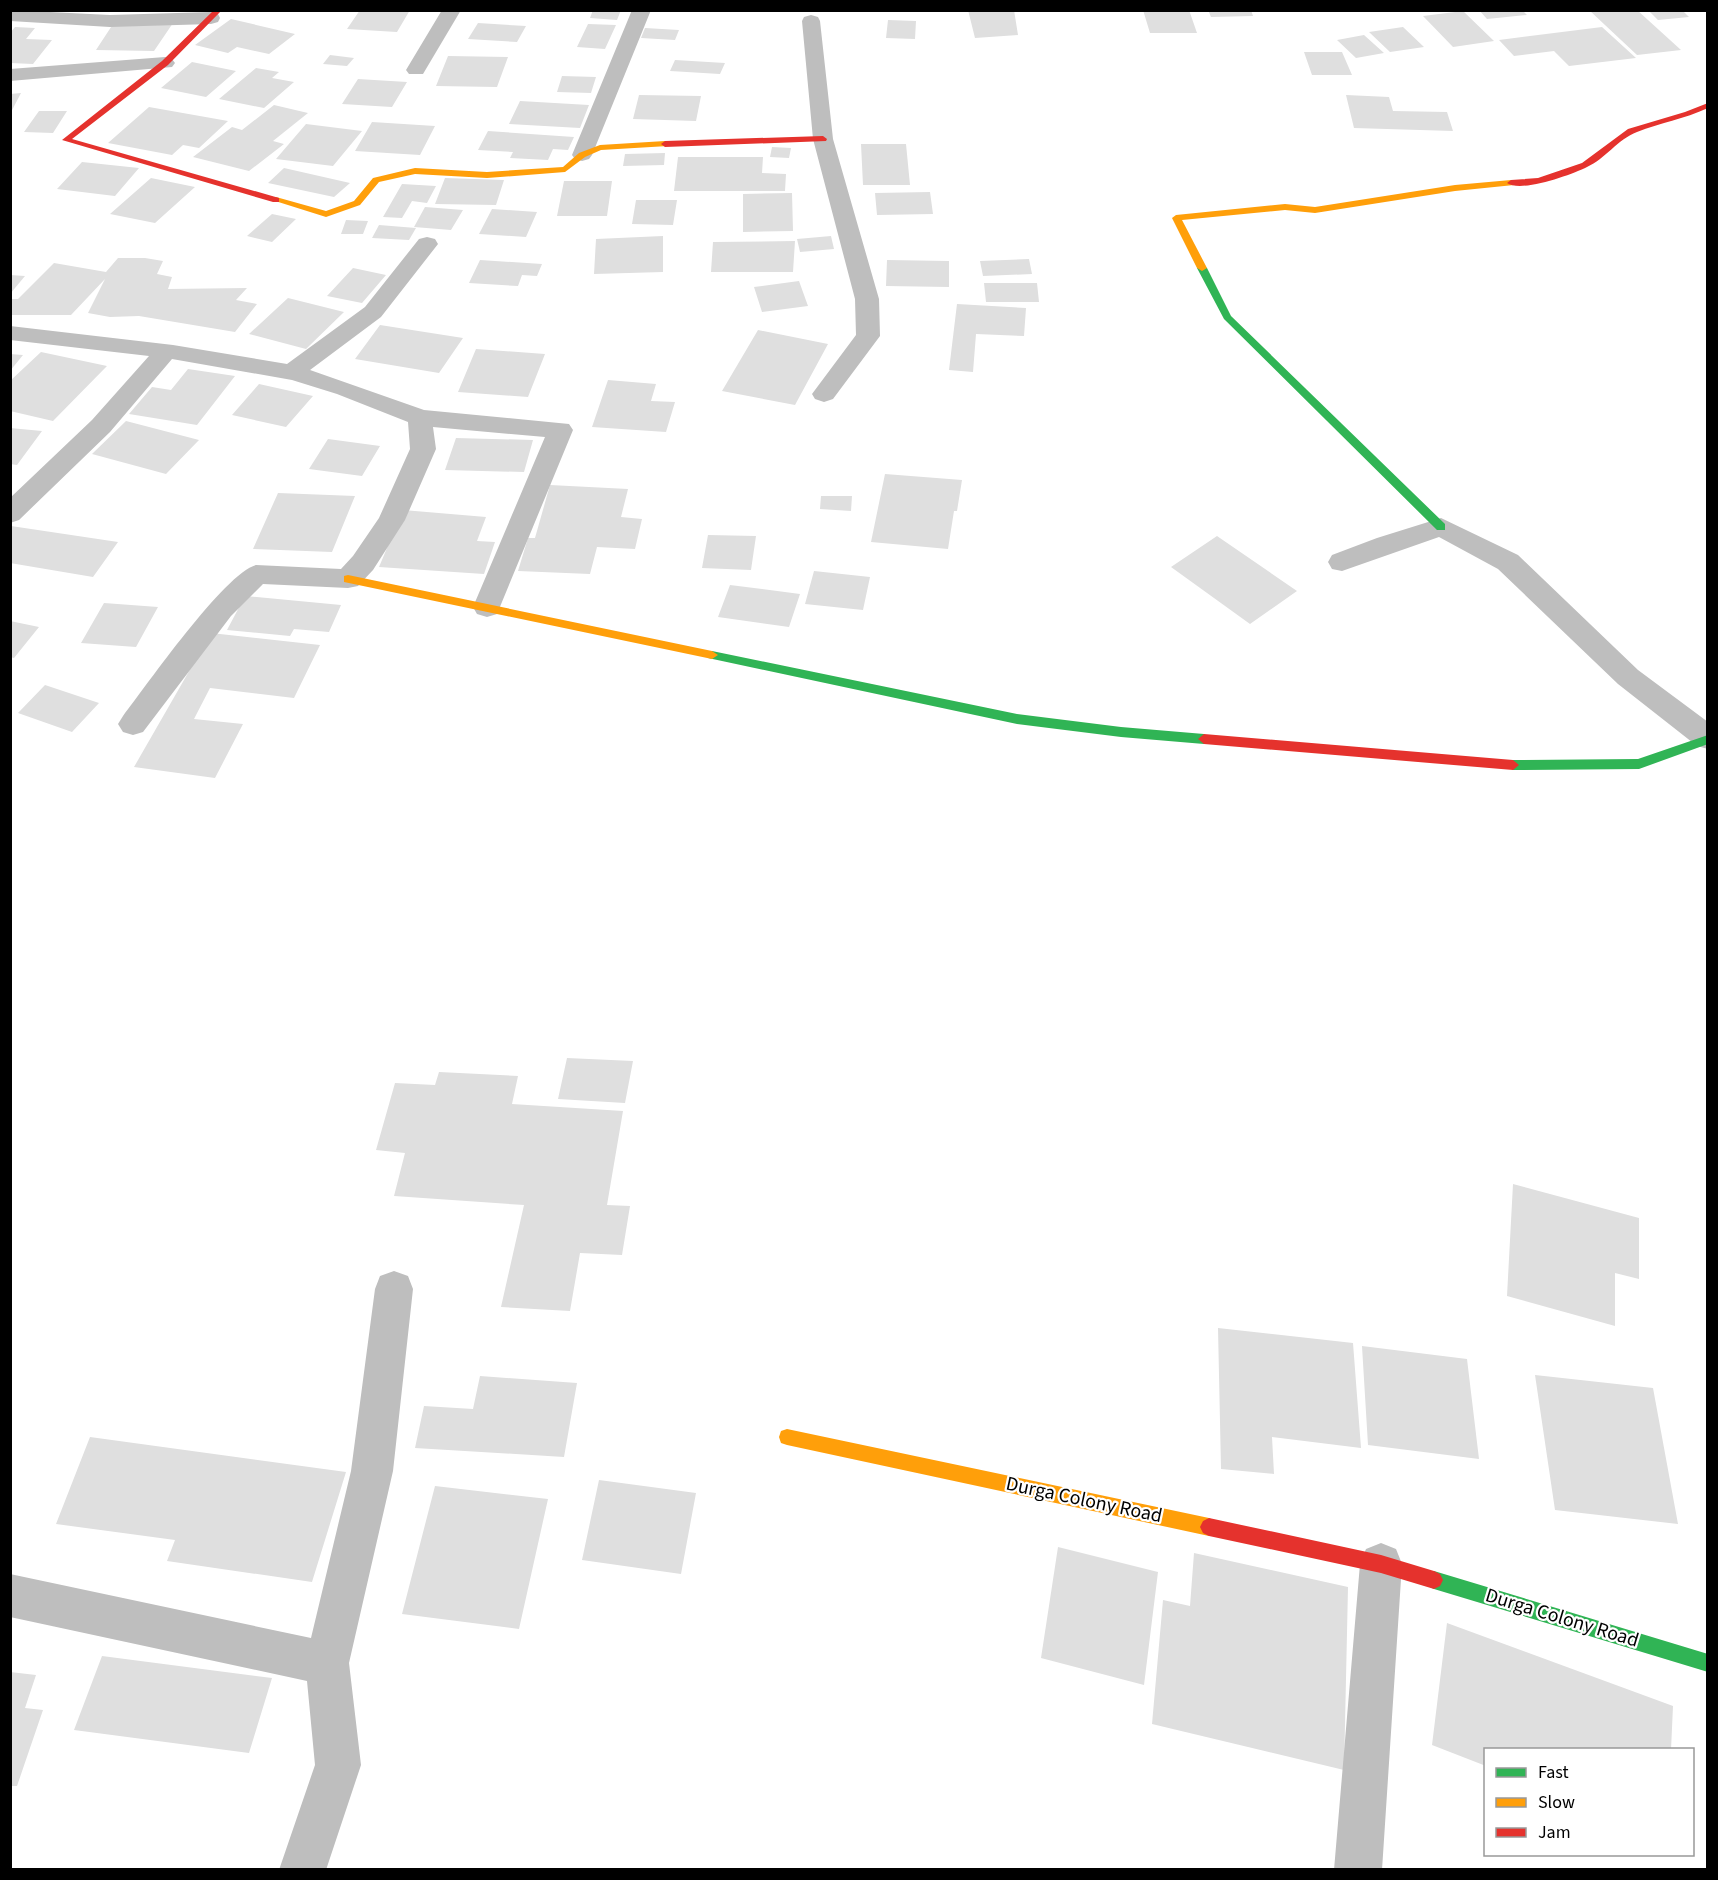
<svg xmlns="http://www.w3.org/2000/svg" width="1718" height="1880" viewBox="0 0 1718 1880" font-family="'Source Sans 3',sans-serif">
  <rect width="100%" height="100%" fill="#fff"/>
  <path fill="#dfdfdf" d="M 360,10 L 410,10 L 397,32 L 347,29 Z
    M 593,10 L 621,10 L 617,20 L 590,18 Z
    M 968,10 L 1014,10 L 1018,35 L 975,38 Z
    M 1143,10 L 1189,10 L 1197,33 L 1150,33 Z
    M 1208,10 L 1251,10 L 1253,16 L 1211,17 Z
    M 1479,10 L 1522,10 L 1527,15 L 1487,19 Z
    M 1589,10 L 1637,10 L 1681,50 L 1637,55 Z
    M 1648,10 L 1682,10 L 1689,17 L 1658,20 Z
    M 1463,11 L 1494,41 L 1453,47 L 1423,16 Z
    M 231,19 L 295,34 L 269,54 L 237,47 L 228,53 L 195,45 Z
    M 888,20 L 916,21 L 915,39 L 886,38 Z
    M 115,21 L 173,23 L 154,51 L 96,50 Z
    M 478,23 L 526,26 L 517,42 L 468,39 Z
    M 588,24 L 616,25 L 605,49 L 577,47 Z
    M 15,27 L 35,28 L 26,39 L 52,40 L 33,64 L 10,63 L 10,33 Z
    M 1403,27 L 1424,47 L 1390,52 L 1369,32 Z
    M 1602,27 L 1636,58 L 1569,66 L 1554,51 L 1514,56 L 1499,40 Z
    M 645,28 L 679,30 L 675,40 L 641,38 Z
    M 1364,35 L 1384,53 L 1356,58 L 1337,40 Z
    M 1304,52 L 1342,52 L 1352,75 L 1312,75 Z
    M 330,55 L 354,58 L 347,66 L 323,64 Z
    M 448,56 L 508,57 L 497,87 L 436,86 Z
    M 675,60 L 725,63 L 720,74 L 670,71 Z
    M 192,62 L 236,71 L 206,97 L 161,88 Z
    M 256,68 L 279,72 L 272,78 L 294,82 L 264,108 L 219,99 Z
    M 562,76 L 596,77 L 591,93 L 557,92 Z
    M 358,79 L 407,82 L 392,107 L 342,104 Z
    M 21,93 L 10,114 L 10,94 Z
    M 639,95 L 701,96 L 696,121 L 633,119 Z
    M 1346,95 L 1389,97 L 1393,111 L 1447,112 L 1453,131 L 1354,128 Z
    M 520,101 L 589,105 L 580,128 L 509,124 Z
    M 274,105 L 308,113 L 273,141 L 284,144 L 249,171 L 193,157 L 232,127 L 242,130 Z
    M 149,107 L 228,121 L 199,148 L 183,145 L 172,155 L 108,143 Z
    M 39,111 L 67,111 L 53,133 L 24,132 Z
    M 372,122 L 435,126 L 420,155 L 355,151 Z
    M 306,124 L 362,131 L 333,166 L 276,159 Z
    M 488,131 L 574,137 L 568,150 L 553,149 L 548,160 L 510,158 L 513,152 L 478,150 Z
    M 861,144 L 906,144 L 910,185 L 863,185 Z
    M 772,147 L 791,148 L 789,158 L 770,157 Z
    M 665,153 L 664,165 L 623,166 L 625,154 Z
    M 678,157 L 763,157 L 762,173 L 786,174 L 785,191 L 674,191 Z
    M 82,162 L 139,168 L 115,196 L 57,189 Z
    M 284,168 L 350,183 L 334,197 L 268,183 Z
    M 151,178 L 195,187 L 155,223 L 110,214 Z
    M 445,178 L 504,180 L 496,205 L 435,204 Z
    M 564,181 L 612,181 L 607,216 L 557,216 Z
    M 402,184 L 436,186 L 427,203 L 412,201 L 402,218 L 383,217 Z
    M 930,192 L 933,214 L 877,215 L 875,193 Z
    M 792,193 L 793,231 L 743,232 L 743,194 Z
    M 636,200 L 677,200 L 673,225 L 632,224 Z
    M 425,207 L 463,210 L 451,230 L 414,227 Z
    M 492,209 L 537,212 L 526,237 L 479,234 Z
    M 272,214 L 296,219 L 272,242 L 247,236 Z
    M 346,220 L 368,221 L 363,234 L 341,234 Z
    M 379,225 L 416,228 L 409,240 L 372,238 Z
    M 663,236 L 663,272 L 594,274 L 596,239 Z
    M 831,236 L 834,249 L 800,252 L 797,239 Z
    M 795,241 L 793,272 L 711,272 L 713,242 Z
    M 118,258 L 145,258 L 163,261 L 157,274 L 172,277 L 168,289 L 247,288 L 236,300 L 257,304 L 235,332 L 139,316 L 110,317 L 88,313 L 105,279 L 71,315 L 10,315 L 10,299 L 18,299 L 54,263 L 106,272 Z
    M 1029,259 L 1032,274 L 983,276 L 980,261 Z
    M 480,260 L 542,264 L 537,276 L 522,275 L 518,286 L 469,283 Z
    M 887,260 L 949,261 L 949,287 L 886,286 Z
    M 353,268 L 386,275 L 362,303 L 327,296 Z
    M 10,275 L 25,276 L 10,294 Z
    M 799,281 L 808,306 L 762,312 L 754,287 Z
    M 984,283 L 1037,283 L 1039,302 L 986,302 Z
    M 288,298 L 344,312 L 306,349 L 249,334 Z
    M 957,304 L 1026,308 L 1024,336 L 976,334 L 973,372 L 949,370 Z
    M 380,325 L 463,338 L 439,373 L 355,359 Z
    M 758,330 L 828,344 L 795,405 L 722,391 Z
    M 476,349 L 545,354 L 528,397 L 458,392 Z
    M 41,352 L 107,366 L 53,421 L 10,411 L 10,381 Z
    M 10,354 L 23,355 L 10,371 Z
    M 188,369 L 235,376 L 197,425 L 129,414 L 152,387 L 171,390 Z
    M 608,380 L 656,384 L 651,401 L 675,402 L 666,432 L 592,427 Z
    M 259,384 L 313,396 L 286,427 L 232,415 Z
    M 126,421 L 199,440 L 166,474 L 92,454 Z
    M 10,428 L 42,431 L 17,465 L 10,464 Z
    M 456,438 L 533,440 L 524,472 L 445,470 Z
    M 328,439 L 380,446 L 362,476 L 309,469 Z
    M 885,474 L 962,480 L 957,511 L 954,511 L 948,549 L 871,542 Z
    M 550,485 L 628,489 L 621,517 L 642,519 L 635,549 L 597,547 L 590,574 L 518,571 L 528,538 L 535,538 Z
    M 278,493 L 355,496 L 332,552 L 253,549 Z
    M 821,496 L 852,496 L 851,511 L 820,509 Z
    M 403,510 L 486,517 L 477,541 L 495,542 L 484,574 L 379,567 Z
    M 11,526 L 118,542 L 93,577 L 10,563 Z
    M 708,535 L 756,536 L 751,570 L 702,568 Z
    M 1217,536 L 1297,591 L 1250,624 L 1171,567 Z
    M 814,571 L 870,577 L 863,610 L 805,604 Z
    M 730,585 L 800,594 L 789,627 L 718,617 Z
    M 245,596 L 341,605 L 329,632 L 294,629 L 290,636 L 227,630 Z
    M 104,603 L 158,607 L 136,647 L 81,643 Z
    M 10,621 L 39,627 L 14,658 L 10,657 Z
    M 211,633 L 320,645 L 294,698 L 210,688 L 194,719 L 243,724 L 215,778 L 134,767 Z
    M 45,685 L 99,703 L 72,732 L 18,713 Z
    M 567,1058 L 633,1061 L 625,1103 L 558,1099 Z
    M 439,1072 L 518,1076 L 512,1104 L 623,1111 L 607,1205 L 630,1206 L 622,1255 L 580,1253 L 570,1311 L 501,1307 L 524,1205 L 394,1196 L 405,1153 L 376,1150 L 395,1083 L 435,1085 Z
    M 1513,1184 L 1639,1218 L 1639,1279 L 1615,1273 L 1615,1326 L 1507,1296 Z
    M 1218,1328 L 1353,1343 L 1361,1448 L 1272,1437 L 1274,1474 L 1221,1469 Z
    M 1362,1346 L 1467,1359 L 1479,1459 L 1368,1445 Z
    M 1535,1375 L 1653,1388 L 1678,1524 L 1555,1510 Z
    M 480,1376 L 577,1383 L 564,1457 L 415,1448 L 424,1406 L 473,1409 Z
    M 90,1437 L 346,1472 L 312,1582 L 167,1561 L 175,1540 L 56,1524 Z
    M 599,1480 L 696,1493 L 681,1574 L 582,1560 Z
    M 435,1486 L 548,1499 L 519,1629 L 402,1614 Z
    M 1058,1547 L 1158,1572 L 1144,1685 L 1041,1658 Z
    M 1194,1553 L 1348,1587 L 1344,1770 L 1152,1724 L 1163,1600 L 1190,1606 Z
    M 1447,1623 L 1673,1706 L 1671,1750 L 1486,1750 L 1486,1766 L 1432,1745 Z
    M 102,1656 L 272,1678 L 249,1753 L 74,1730 Z
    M 10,1672 L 36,1675 L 25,1708 L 43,1710 L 17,1786 L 10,1786 Z"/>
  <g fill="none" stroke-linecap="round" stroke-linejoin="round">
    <path fill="#bebebe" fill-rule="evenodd" d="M 10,10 L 110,15 L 211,12 L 218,14 L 220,18 L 218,22 L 211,24 L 110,27 L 10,21 Z
      M 442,10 L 461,10 L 423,74 L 409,74 L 406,70 Z
      M 632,10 L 651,10 L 592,155 L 589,159 L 582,161 L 575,159 L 572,155 Z
      M 811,15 L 818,17 L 820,21 L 833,139 L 879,299 L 880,336 L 833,399 L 824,402 L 815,399 L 812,394 L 856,335 L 855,299 L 813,139 L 802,21 L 804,17 Z
      M 165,57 L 172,59 L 175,63 L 172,67 L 10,81 L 10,69 Z
      M 427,237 L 435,239 L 438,244 L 381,317 L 310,370 L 424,410 L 569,424 L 573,430 L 497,614 L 487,617 L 477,614 L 473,607 L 545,437 L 433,427 L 436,449 L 405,520 L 373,570 L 358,586 L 348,588 L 263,584 L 231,616 L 143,732 L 133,735 L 123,732 L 118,724 L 123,716 C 147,685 224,574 256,565 L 341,569 L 353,556 L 379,518 L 410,449 L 408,422 L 337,394 L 292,380 L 172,359 L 110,432 L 19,520 L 10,523 L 10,498 L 92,420 L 149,356 L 10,340 L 10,326 L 173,345 L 287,364 L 365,307 L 419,239 Z
      M 1441,518 L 1518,555 L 1638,670 L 1708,722 L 1708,749 L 1697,746 L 1618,684 L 1498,569 L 1439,537 L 1342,571 L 1332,569 L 1328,562 L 1332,555 L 1377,538 Z
      M 394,1271 L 408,1276 L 413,1289 L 393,1471 L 349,1663 L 361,1765 L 326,1870 L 279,1870 L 315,1765 L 307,1681 L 10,1617 L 10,1574 L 311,1638 L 351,1471 L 375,1289 L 380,1276 Z
      M 1381,1543 L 1396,1549 L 1402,1564 L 1382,1870 L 1334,1870 L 1360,1564 L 1366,1549 Z"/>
    <path fill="#30b455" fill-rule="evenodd" d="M 1199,266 L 1207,268 L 1231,316 L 1445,524 L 1445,530 L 1437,530 L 1224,319 L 1197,268 Z
      M 712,651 L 1017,714 L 1121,727 L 1204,734 L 1210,739 L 1204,744 L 1121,737 L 1017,724 L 708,658 L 706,655 L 708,652 Z
      M 1708,735 L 1708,744 L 1639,769 L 1513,770 L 1507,765 L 1513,760 L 1638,759 Z
      M 1434,1571 L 1708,1654 L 1708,1672 L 1434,1589 L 1428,1586 L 1425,1580 L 1428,1574 Z"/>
    <path fill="#ff9f0a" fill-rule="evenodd" d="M 665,141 L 669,144 L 668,146 L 601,150 L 585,157 L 565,172 L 487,178 L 415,174 L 379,182 L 360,205 L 326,217 L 272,200 L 276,197 L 326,211 L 354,201 L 373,178 L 415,168 L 487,172 L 563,167 L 579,153 L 600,145 Z
      M 1511,180 L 1514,181 L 1514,185 L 1455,191 L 1315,213 L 1285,210 L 1182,220 L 1207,268 L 1202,271 L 1197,268 L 1172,218 L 1176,215 L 1285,204 L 1315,207 L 1455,185 Z
      M 348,575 L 712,651 L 718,655 L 712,659 L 344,582 L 344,576 Z
      M 787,1429 L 1209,1518 L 1215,1521 L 1218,1527 L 1215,1533 L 1209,1536 L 787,1445 L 781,1443 L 779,1437 L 781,1431 Z"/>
    <path fill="#e5322d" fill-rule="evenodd" d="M 214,10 L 222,10 L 168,65 L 72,139 L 279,198 L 279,202 L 273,202 L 62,140 L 162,61 Z
      M 1708,103 L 1708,108 C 1684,119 1660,123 1637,132 C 1618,139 1605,159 1587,167 C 1571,175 1521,193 1507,183 L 1511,180 L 1538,178 L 1582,163 L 1628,129 L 1685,112 Z
      M 823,136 L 827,139 L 826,141 L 665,147 L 661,144 L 665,141 Z
      M 1204,734 L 1513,760 L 1519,765 L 1513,770 L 1204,744 L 1198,739 Z
      M 1209,1518 L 1381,1555 L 1434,1571 L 1440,1574 L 1443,1580 L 1440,1586 L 1434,1589 L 1381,1573 L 1209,1536 L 1203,1533 L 1200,1527 L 1203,1521 Z"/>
  </g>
  <g text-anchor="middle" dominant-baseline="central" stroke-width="4.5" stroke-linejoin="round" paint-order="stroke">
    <g font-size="20" fill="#000" stroke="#fff">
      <text transform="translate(1084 1500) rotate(12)">Durga Colony Road</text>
      <text transform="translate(1562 1618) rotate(17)">Durga Colony Road</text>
    </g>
  </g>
  <rect width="1718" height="1880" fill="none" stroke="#000000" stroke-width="24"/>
  <rect x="1484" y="1748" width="210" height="108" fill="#ffffff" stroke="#999999" stroke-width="1.5"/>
  <rect x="1496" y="1768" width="30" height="9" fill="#30b455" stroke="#999999" stroke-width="1.5"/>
  <text x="1538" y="1778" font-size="18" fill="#000000">Fast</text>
  <rect x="1496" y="1798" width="30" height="9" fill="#ff9f0a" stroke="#999999" stroke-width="1.5"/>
  <text x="1538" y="1808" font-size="18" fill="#000000">Slow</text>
  <rect x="1496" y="1828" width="30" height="9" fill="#e5322d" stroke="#999999" stroke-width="1.5"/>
  <text x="1538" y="1838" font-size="18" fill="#000000">Jam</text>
</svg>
